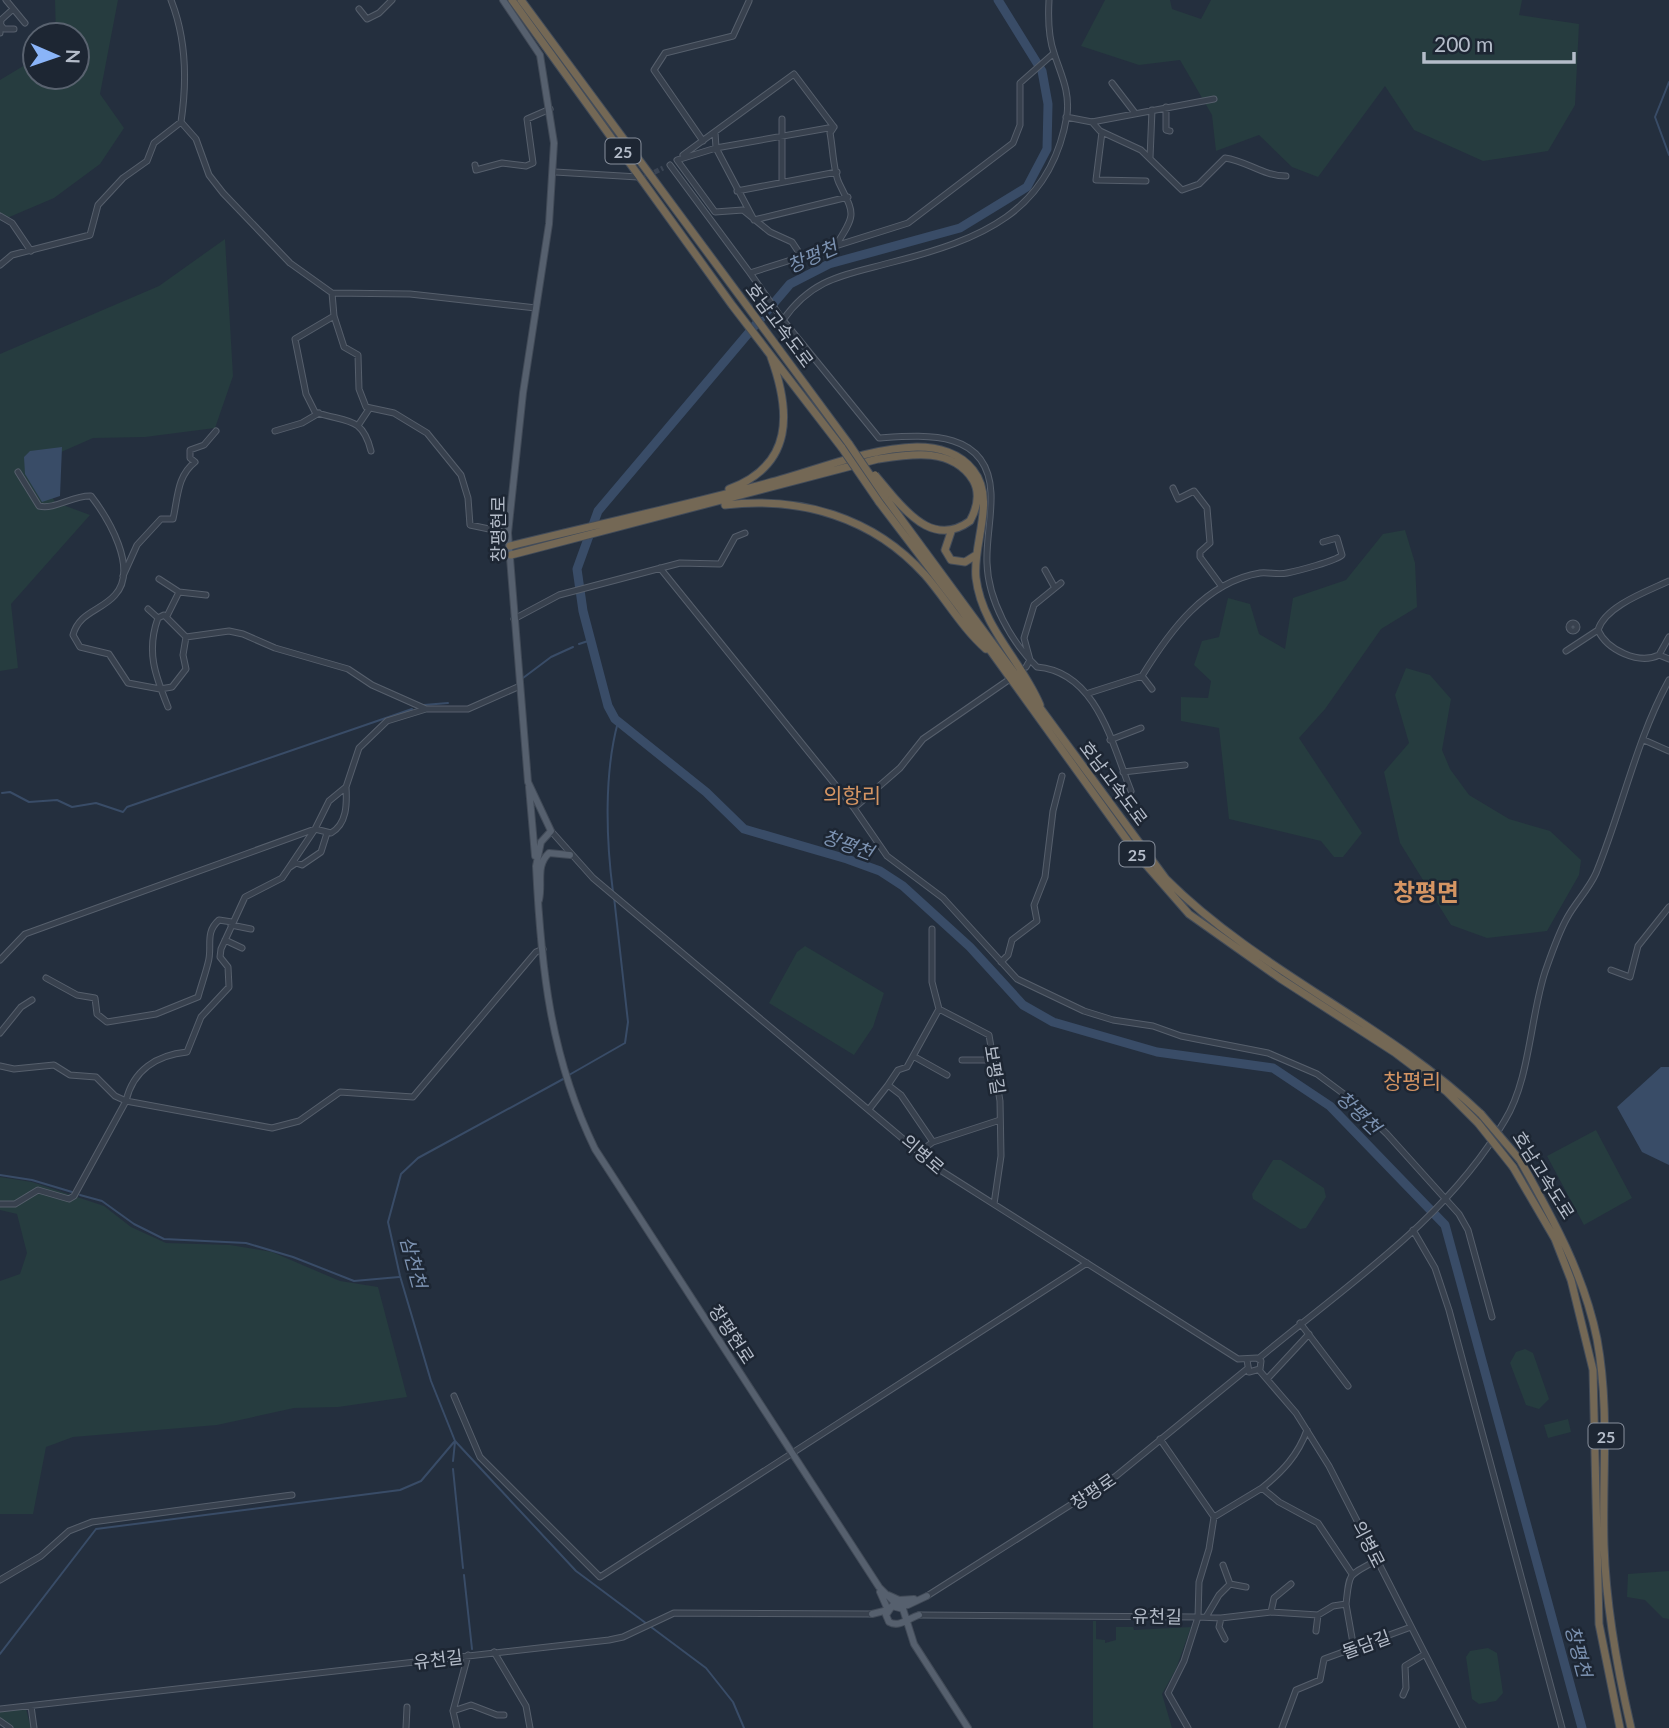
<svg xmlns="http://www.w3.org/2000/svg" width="1669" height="1728" viewBox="0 0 1669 1728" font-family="Lato,'Noto Sans KR',sans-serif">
  <rect width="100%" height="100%" fill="#242f3e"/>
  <path fill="#263c3f" d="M 55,0 L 118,0 L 100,94 L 124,128 L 100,164 L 54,198 L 0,221 L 0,80 L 35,59 L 35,77 L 77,77 L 77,35 L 56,35 Z
    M 1105,0 L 1170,0 L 1172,9 L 1201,19 L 1211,0 L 1522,0 L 1519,15 L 1579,24 L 1575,105 L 1548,151 L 1483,161 L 1414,130 L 1385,86 L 1318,177 L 1292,167 L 1259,135 L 1216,151 L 1212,115 L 1180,60 L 1139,65 L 1081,46 Z
    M 225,239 L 233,376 L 215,428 L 145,437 L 93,438 L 34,464 L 55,502 L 90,515 L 11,604 L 18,668 L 0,671 L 0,354 L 159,286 Z
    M 1405,530 L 1415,563 L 1417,607 L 1381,629 L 1325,709 L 1299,738 L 1362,833 L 1343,857 L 1334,857 L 1321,841 L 1229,819 L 1219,728 L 1181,721 L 1181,697 L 1208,698 L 1211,681 L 1194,665 L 1202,641 L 1219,637 L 1228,598 L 1250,604 L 1259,634 L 1285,649 L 1293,598 L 1346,580 L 1383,534 Z
    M 1406,668 L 1430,675 L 1451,699 L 1442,750 L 1450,769 L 1469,795 L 1509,819 L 1550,831 L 1581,860 L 1579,875 L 1547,931 L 1487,938 L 1451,925 L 1400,843 L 1384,772 L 1409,743 L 1395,695 Z
    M 805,946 L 884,993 L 873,1027 L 854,1055 L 769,1003 L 797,952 Z
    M 1596,1130 L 1632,1198 L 1584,1225 L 1547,1156 Z
    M 1273,1160 L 1281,1160 L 1324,1188 L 1326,1197 L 1306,1228 L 1300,1229 L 1253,1199 L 1252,1194 Z
    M 0,1177 L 32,1182 L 104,1206 L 131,1227 L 166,1243 L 230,1245 L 272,1252 L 340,1281 L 378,1287 L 407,1397 L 338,1407 L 294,1408 L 217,1425 L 73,1437 L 46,1447 L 33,1514 L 0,1514 L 0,1281 L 20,1274 L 27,1253 L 17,1214 L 0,1210 Z
    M 1525,1349 L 1533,1353 L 1549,1399 L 1539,1409 L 1526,1405 L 1510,1363 L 1516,1352 Z
    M 1568,1419 L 1571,1432 L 1548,1438 L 1544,1425 Z
    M 1669,1571 L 1669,1619 L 1663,1618 L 1645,1600 L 1627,1597 L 1628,1574 Z
    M 1093,1621 L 1096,1621 L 1096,1639 L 1105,1640 L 1105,1643 L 1116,1640 L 1116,1627 L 1133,1627 L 1134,1630 L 1191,1627 L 1176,1669 L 1162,1694 L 1172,1728 L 1093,1728 Z
    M 1488,1648 L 1497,1653 L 1503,1693 L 1496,1701 L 1479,1704 L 1472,1699 L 1466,1657 L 1470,1651 Z
    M 26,1709 L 31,1728 L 14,1728 L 0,1718 L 0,1712 Z"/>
  <path fill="#394c67" d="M 62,447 L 60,496 L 42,502 L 25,474 L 24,457 L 30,451 Z
    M 1661,1067 L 1669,1067 L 1669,1165 L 1642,1152 L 1617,1107 Z"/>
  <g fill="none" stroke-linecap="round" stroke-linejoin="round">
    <path stroke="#394c67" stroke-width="2" d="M 1669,82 L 1655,117 L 1669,155
      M 579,644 L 591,640
      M 523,678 L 551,657 L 573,647
      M 424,705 L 448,703
      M 2,793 L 10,792 L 29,802 L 57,800 L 72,807 L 96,803 L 123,812 L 127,807 L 412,709
      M 613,892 C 606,839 604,773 618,722
      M 569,1075 L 625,1043 L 628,1022 L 614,897
      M 565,1078 L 418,1158 L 401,1174 L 388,1222 L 400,1276 L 431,1381 L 455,1441 L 576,1571 L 706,1668 L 733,1702 L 744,1728
      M 0,1175 L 32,1180 L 72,1192
      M 80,1195 L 102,1201 L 134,1224 L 164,1239 L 246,1243 L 293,1257 L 354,1281 L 399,1277
      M 453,1461 L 455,1442
      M 453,1469 L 463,1568
      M 464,1575 L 472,1649
      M 0,1654 L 96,1529 L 400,1490 L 421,1481 L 454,1442"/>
    <path stroke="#394c67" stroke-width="9" d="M 998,0 L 1042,71 L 1048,104 L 1047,149 L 1027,187 L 960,228 L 829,264 L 790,284 L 598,511 L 577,569 L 583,611 L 608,706 L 615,719 L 706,792 L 744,829 L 847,859 L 880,871 L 903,886 L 970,947 L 1023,1005 L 1053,1022 L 1157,1052 L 1273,1068 L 1330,1106 L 1445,1225 L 1582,1728"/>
    <path stroke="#3a4453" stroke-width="5" stroke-dasharray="5 2.5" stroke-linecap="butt" d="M 641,179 L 663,168"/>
    <defs>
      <path id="minor" d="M 6,0 L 25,23
        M 171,0 C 186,38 187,82 181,122 L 196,139 L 209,175 L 223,193 L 290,263 L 332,293 L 410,294 L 536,308
        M 359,9 L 367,19 L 379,13 L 392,0
        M 1,25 L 4,29 L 14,29
        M 0,33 L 1,20 L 12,10
        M 1112,83 L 1135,113
        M 1166,107 L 1166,130 L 1170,131
        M 1066,117 L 1092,122 L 1214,99
        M 782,119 L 782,182
        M 1092,122 L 1100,131 L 1141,150 L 1182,190 L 1199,184 L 1225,158 C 1247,161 1263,176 1286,176
        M 834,127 L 830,133 C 833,148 833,170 839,183 C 854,214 857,213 836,245
        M 715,132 L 716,148 L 754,220 L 848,197
        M 1102,132 L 1096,180 L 1146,181
        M 703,141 L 654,70 L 665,53 L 733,36 L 749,1
        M 683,155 L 794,74 L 834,127
        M 1150,158 L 1152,110
        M 475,165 L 476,170 L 502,163 L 526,166 L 533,163 L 527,119 L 550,109
        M 670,165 L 750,273 L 908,223 L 1013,143 L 1020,125 L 1020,83 L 1054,53
        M 555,172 L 638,177
        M 737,191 L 837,172
        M 0,216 L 12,223 L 31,251
        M 802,257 L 792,242 L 770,232 L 743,210 L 715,212 L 677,160 L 716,148 L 834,127
        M 0,265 L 12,255 L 90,235 L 98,205 L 123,178 L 147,161 L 154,143 L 181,122
        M 750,273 L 783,320 L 879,438 C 925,435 988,429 991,493 C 992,517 986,540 987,563 C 988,600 1011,642 1037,667 C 1097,672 1112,744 1131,791
        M 332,293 L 334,316 L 344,347 L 358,355 L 359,389 L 366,407 L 394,413 L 427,433 L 461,475 L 468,498 L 470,525 L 508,533
        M 334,316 L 295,339 L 306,394 L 315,412 C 346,423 362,415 371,451
        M 783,320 C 813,277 846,275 893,262 C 979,240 1051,213 1067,115 C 1070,91 1061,75 1054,53 C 1048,36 1048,18 1049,0
        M 359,424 L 369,409
        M 275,431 L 302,423 L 319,413
        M 18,472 L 39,506 C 55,510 73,495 91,496 C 108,518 139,569 115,595 C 101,611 79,612 73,635 L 80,647 L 109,654 L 128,683 L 160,689 L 172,687 L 186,669 L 183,655 L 186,637 L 229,631 L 243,634 L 275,648 L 348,669 L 372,685 L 426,709 L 468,709 L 520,686
        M 1173,488 L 1178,499 L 1194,491 L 1207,508 L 1210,543 L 1200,552 L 1200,557 L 1222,587
        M 660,568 L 854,808 L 887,856 L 943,898 L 1017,979 L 1084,1011 L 1113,1020 L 1153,1026 L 1181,1036 L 1268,1053 L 1317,1074 L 1352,1100 L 1387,1134 L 1459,1214 L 1468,1230 L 1492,1317
        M 1045,570 L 1055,588
        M 123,576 L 137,545 L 161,519 L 173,519 C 178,497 177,476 195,462 L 190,458 L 190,450 L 204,445 L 216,431
        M 159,579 L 179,592
        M 148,609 L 158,618
        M 167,616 L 179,592 L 206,595
        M 514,619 L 559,595 L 680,563 L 720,564 L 735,537 L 745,533
        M1569 627a4 4 0 1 1 8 0a4 4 0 1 1-8 0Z
        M 1669,637 L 1659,655 L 1669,659
        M 1566,651 L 1598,630
        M 1659,655 C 1639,665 1607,650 1598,630 C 1605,606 1648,591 1669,581
        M 1026,667 L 1030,660 L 1024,638 L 1034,605 L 1061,583
        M 1142,676 C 1169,632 1205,582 1260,573 C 1269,572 1278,575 1287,573 C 1297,571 1336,561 1342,555 L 1337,538 L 1323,542
        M 1089,693 L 1142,676 L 1152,689
        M 168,707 C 155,675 146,651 158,618 L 164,615 L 186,637
        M 1110,740 L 1141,728
        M 1644,740 L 1669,751
        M 1123,772 L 1185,765
        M 854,808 L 900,768 L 923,739 L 1007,681
        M 551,831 L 593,878 L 940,1170 L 1238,1359 L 1257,1358 L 1261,1361 L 1260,1369 L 1249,1372 L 1247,1360
        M 290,867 L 296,863 L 302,865 L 321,852 L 327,833
        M 231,925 L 251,929
        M 225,940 L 242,948
        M 0,960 L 25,934 L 315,829 L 331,833 C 347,824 347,804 346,787
        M 1001,962 L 1008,955 L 1012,940 L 1037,921 L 1034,905 L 1045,877 L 1053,811 L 1062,776
        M 1611,970 L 1630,977 L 1638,946 L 1669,907
        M 46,978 L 77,995 L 95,998 L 97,1014 L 107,1022 L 156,1014 L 198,997 C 201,986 205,975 208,963 C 213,947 204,933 219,920 L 232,922
        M 939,1009 L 989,1035 L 1000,1101 L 1001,1156 L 994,1204
        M 0,1033 L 21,1007 L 32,1000
        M 913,1056 L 947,1075
        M 962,1060 L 992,1060
        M 0,1066 L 14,1069 L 54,1065 L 70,1075 L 96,1077 L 115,1096 L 126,1101 C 133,1070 157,1055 187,1052 L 201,1017 L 229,987 L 228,967 L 220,957 L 221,949 L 245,897 L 282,878 L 315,829 L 329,801 L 346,787 L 359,748 L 387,721 L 426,709
        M 888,1085 L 898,1070 L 907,1067 L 939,1009 L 932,982 L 932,929
        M 870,1108 L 888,1085 L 901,1095 L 933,1142
        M 919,1152 L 933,1142 L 1000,1120
        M 0,1204 L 15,1204 L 38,1190 L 69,1199 L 74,1196 L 126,1101 L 272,1128 L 299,1121 L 340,1092 L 413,1097 L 536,952 L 543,949
        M 1413,1230 L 1435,1268 L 1449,1310 L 1562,1728
        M 1300,1323 L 1348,1386
        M 1258,1359 C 1345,1286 1447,1220 1505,1120 C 1530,1079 1530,1018 1545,972 C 1551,955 1558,934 1567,918 C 1575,903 1589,889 1596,873 C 1622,810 1636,740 1669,680
        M 1259,1370 L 1296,1413 L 1329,1466 L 1463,1728
        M 1268,1378 L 1309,1334
        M 454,1396 L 480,1457 L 600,1577 L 1087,1263
        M 1307,1430 C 1298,1455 1283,1471 1262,1488 L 1279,1502 L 1318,1523 L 1352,1574
        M 1214,1517 L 1262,1488
        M 1223,1565 L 1230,1584
        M 0,1580 L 41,1556 L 69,1531 L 92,1522 L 292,1495
        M 927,1596 L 1116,1476 L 1247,1369
        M 1346,1604 L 1354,1649
        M 1271,1612 L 1318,1615 L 1333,1606 L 1346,1604 C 1350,1571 1347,1577 1377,1560
        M 919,1615 L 1198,1617 L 1199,1582 L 1209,1549 L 1214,1517 L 1160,1439
        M 1206,1617 L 1219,1595 L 1230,1584 L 1246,1587
        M 1221,1618 L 1219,1627 L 1225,1639
        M 1316,1631 L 1318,1615
        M 494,1652 L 526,1706 L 530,1728
        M 1403,1695 L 1406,1688 L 1405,1666 L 1425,1654
        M 31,1706 L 34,1728
        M 0,1709 L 609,1640 L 623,1637 L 674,1613 L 872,1614
        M 453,1711 L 471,1705 L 497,1715 L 504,1715
        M 0,1721 L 10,1728
        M 406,1728 L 407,1707
        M 457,1728 L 453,1711 L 468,1655
        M 1188,1728 L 1168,1693 L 1184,1661 L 1198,1617 L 1221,1618 L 1271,1612 L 1274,1598 L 1291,1584
        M 1282,1728 L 1296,1690 L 1320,1680 L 1324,1659 L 1411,1627"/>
      <path id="major" d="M 503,0 L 540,55 L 554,143 L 549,224 L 523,393 L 508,533 L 528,782 L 551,831 L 541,842 L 536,866 C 541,968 550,1056 595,1149 L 879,1587 L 898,1606 L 908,1605 L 927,1596
        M 529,787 L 535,856
        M 539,900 C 543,883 535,866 549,853 L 570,855
        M 888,1595 L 899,1600 L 914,1599
        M 872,1614 L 888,1610 L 880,1592
        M 919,1615 C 909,1618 899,1628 889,1622 L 886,1615 L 892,1606 L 903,1609 L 914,1644 L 968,1728"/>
      <path id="highway" d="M 512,0 L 732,305 L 842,448
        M 521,0 L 849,444
        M 729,489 C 794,465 791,412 771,357
        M 885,497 L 1166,879 C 1259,972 1386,1023 1481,1114
        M 879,502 L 959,607 L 1140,858 L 1189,914 L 1281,979 L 1394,1052 L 1447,1092 L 1478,1123
        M 725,505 C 800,496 873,517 925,575 C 946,599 962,628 986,649
        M 951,532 L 945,550 L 951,560 L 965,562 L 976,555
        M 510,546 C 596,525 682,506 768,483 C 815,471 867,448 917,447 C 938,447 960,453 973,470 C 997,500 972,543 976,578 C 982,628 1022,661 1040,705
        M 511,555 L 878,459 C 911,454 952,447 973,480 C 981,494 977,508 970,521 C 937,545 911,518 890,493
        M 1520,1160 C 1552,1217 1584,1274 1597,1339 C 1610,1410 1602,1475 1604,1545 C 1606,1607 1617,1668 1631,1728
        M 1513,1167 L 1555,1239 L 1571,1280 L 1593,1370 L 1599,1624 L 1620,1728"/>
    </defs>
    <use href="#minor" stroke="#565f6c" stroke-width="7"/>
    <use href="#major" stroke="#414a57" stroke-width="8"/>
    <use href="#highway" stroke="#434c59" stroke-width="9"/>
    <use href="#minor" stroke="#38414e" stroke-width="5"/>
    <use href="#major" stroke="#56606e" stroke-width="6"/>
    <use href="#highway" stroke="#746855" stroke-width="7"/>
    <defs>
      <path id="highway-bridge" d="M 849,444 L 885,497
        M 842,448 L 879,502
        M 875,475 L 890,493
        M 1481,1114 L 1520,1160
        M 1478,1123 L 1513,1167"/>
    </defs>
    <use href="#highway-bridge" stroke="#434c59" stroke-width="9" stroke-linecap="butt"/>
    <use href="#highway-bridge" stroke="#746855" stroke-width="7"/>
  </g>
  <g text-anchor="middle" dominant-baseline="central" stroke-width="5" stroke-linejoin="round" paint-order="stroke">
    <g fill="#1d2633" stroke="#878f9c" stroke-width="2">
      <rect x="605.5" y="138.5" width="35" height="25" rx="5"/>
      <rect x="1119.5" y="841.5" width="35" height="25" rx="5"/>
      <rect x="1588.5" y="1423.5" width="35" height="25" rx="5"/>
    </g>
    <g font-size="16" font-weight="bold" fill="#b4bcc9">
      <text x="623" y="151">25</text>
      <text x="1137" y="854">25</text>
      <text x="1606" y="1436">25</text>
    </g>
    <g font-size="18" fill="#b4bcc9" stroke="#1d2633">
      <text transform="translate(780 325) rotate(53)">호남고속도로</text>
      <text transform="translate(498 529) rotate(-90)">창평현로</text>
      <text transform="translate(1114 783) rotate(53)">호남고속도로</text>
      <text transform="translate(995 1070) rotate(81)">보평길</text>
      <text transform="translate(923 1154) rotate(41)">의병로</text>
      <text transform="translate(1544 1175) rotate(58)">호남고속도로</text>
      <text transform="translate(732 1334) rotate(57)">창평현로</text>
      <text transform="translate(1093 1491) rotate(-34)">창평로</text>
      <text transform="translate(1369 1544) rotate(63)">의병로</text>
      <text transform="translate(1157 1616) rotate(1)">유천길</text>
      <text transform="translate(1366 1644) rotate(-20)">돌담길</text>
      <text transform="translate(438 1659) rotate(-7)">유천길</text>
    </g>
    <g font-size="19" font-style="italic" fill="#7c92b1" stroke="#1d2633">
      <text transform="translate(812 256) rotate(-24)">창평천</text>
      <text transform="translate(848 844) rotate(20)">창평천</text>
      <text transform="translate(1359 1112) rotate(44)">창평천</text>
      <text transform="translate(414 1262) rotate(75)">삼천천</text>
      <text transform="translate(1579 1651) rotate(75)">창평천</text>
    </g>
    <g font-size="21" fill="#d59563" stroke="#1d2633">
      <text x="852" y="794">의항리</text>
      <text x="1412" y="1080">창평리</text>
    </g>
    <g font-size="24" font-weight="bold" fill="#d59563" stroke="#1d2633">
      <text x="1426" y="891">창평면</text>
    </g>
  </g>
  <g transform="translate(56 56) rotate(92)"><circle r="33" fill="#1d2633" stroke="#59626f" stroke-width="2"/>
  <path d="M0-5L12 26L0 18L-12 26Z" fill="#8ab4f8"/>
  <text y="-10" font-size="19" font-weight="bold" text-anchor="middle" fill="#b4bcc9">N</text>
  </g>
  <path d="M1424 52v10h150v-10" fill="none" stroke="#b4bcc9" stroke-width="3.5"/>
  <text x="1434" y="52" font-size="21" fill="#b4bcc9" stroke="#1d2633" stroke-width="5" paint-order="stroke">200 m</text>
</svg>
